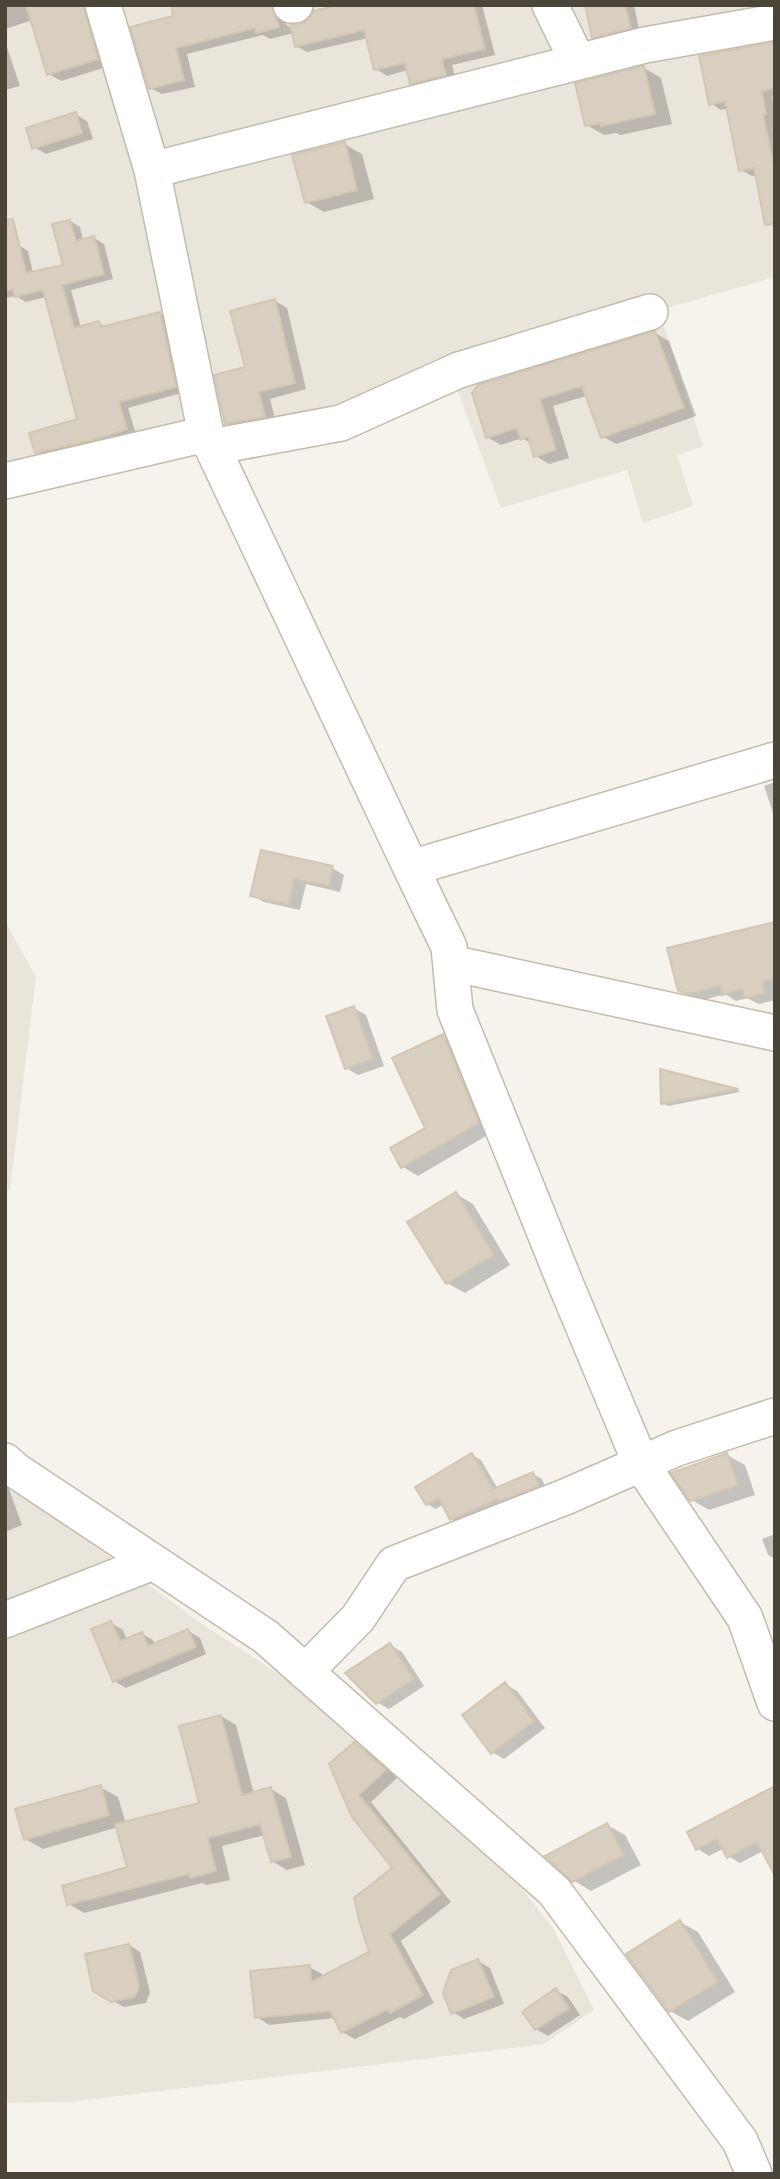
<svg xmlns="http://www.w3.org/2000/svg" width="780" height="2179" viewBox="0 0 780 2179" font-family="Helvetica,sans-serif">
  <rect width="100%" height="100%" fill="#f6f3ec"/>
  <path fill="#eae5da" d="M 5,5 L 775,5 L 775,277 L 659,310 L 703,446 L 677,455 L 693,506 L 643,523 L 627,470 L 501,508 L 453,378 L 344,431 L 5,486 Z
    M 5,921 L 36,977 L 10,1190 L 5,1193 Z
    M 5,1481 L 201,1623 L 370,1733 L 495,1855 L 553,1928 L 594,2010 L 544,2044 L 69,2102 L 5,2103 Z"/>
  <path fill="#0003" d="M 5,5 L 64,5 L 83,10 L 96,17 L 110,66 L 61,81 L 49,74 L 33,20 L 5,29 Z
    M 172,5 L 284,5 L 282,13 L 286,24 L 293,31 L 348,5 L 482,5 L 495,55 L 452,65 L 456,80 L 422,89 L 411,83 L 408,70 L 387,76 L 376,69 L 368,38 L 307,52 L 296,46 L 294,33 L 270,39 L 263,35 L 187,54 L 195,87 L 162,94 L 150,88 L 175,17 Z
    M 587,5 L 634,5 L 640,34 L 604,43 L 594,37 Z
    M 5,41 L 20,86 L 5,90 Z
    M 775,44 L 775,96 L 772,96 L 775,111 L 775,199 L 757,175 L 752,176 L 741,170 L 729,108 L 721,110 L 710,103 Z
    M 644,68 L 661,78 L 672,124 L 620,135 L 616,133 L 604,135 L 587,125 Z
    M 75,114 L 87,121 L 93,139 L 46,154 L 34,147 Z
    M 344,144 L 362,154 L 374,199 L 324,212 L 307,202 Z
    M 70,221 L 80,227 L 83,241 L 94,238 L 104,244 L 113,279 L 71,290 L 81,328 L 99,323 L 107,327 L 160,314 L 170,319 L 185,392 L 128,408 L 136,434 L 46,458 L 36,452 L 79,421 L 46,297 L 26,302 L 16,296 L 5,298 L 5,249 L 18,245 L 28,251 L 33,273 L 65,266 Z
    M 275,301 L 287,308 L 306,389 L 270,399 L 276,423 L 238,430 L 226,423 Z
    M 655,333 L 669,341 L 696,416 L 616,444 L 602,436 L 586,396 L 553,406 L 569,458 L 549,464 L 536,456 L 532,444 L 522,438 L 501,445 L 487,437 L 474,393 Z
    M 775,782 L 775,819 L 764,786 Z
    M 263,852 L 332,868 L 344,875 L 340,892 L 306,884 L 300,910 L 264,902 L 252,895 Z
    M 775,923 L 775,1000 L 759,1004 L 747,998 L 736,1001 L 725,994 L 703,1000 L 693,998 L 680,990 Z
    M 354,1008 L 366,1015 L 384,1066 L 358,1075 L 346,1068 Z
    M 443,1036 L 458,1044 L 493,1132 L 418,1176 L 403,1167 L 427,1128 Z
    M 662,1071 L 738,1090 L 740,1092 L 668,1106 L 662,1103 Z
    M 456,1194 L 473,1204 L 510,1265 L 465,1293 L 447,1283 Z
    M 472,1455 L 481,1460 L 498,1489 L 533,1474 L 542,1479 L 547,1491 L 460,1524 L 451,1519 L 444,1504 L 436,1509 L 427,1504 Z
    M 727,1455 L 745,1465 L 755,1495 L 709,1510 L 692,1500 Z
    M 5,1484 L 9,1489 L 22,1525 L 5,1532 Z
    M 775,1534 L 775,1557 L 774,1558 L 768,1555 L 762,1539 Z
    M 111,1623 L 123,1630 L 127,1640 L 142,1634 L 153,1640 L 155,1645 L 188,1631 L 200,1638 L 206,1654 L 126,1688 L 114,1681 Z
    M 390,1645 L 402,1652 L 424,1686 L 389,1709 L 377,1702 Z
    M 505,1684 L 517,1691 L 545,1728 L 504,1759 L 492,1752 Z
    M 221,1716 L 236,1725 L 254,1794 L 271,1789 L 286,1798 L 305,1865 L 287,1870 L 272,1861 L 265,1835 L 222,1846 L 230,1880 L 207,1885 L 202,1883 L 84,1913 L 69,1904 L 129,1868 L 118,1827 L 43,1849 L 25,1839 L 100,1787 L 118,1797 L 126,1824 L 201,1804 Z
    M 354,1744 L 367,1751 L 397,1778 L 371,1802 L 451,1902 L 401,1941 L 434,2003 L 404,2019 L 400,2017 L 355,2039 L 342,2032 L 335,2018 L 269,2025 L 257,2017 L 309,1967 L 322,1974 L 322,1978 L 372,1953 L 394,1868 L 353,1817 Z
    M 775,1788 L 763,1851 L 740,1863 L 728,1856 L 724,1848 L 709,1856 L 698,1849 L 689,1832 Z
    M 607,1825 L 625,1835 L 641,1865 L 591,1891 L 573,1880 Z
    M 680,1922 L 698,1932 L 735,1992 L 688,2021 L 670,2011 Z
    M 129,1945 L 140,1952 L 150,1992 L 146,2003 L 124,2007 L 112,2000 Z
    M 478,1961 L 490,1968 L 504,2004 L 464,2019 L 453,2012 Z
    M 557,1991 L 568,1997 L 580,2015 L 548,2036 L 536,2029 Z"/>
  <path fill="#d8cfc1" stroke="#d3c7b4" stroke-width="2" d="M 26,5 L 83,5 L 98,59 L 47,75 Z
    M 171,5 L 271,5 L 279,27 L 256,33 L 255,28 L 176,48 L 184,80 L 149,89 L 130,27 L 173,16 Z
    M 339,5 L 474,5 L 485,49 L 442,59 L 446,75 L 410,84 L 405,63 L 374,70 L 364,30 L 295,47 L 290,25 L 304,23 L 314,11 Z
    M 585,5 L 625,5 L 631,28 L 592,38 Z
    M 775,42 L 775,88 L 762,91 L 766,114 L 763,114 L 775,171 L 775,224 L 765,225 L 754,168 L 739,171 L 725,101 L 709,105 L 699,56 Z
    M 644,66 L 655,114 L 601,126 L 601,123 L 585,126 L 575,83 Z
    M 76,112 L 82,133 L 32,149 L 26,128 Z
    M 345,142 L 357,190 L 305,203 L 292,155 Z
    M 13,219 L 26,273 L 63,265 L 52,224 L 70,220 L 76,241 L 94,236 L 104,274 L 62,285 L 74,328 L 99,321 L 101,327 L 160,312 L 176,387 L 119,402 L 127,429 L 101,438 L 35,453 L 29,433 L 77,419 L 43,290 L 15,297 L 13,289 L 5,291 L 5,220 Z
    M 275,299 L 295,383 L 259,392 L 265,417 L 225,424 L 214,375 L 245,367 L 230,311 Z
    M 655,331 L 684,408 L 601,438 L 582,386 L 540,399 L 556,450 L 534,457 L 528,437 L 520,440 L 517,428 L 486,438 L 472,393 L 478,385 Z
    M 261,850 L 333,866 L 329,886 L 294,879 L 289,905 L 250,896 Z
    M 775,922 L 775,978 L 762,982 L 765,993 L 745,998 L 742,989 L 722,995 L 720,986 L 689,994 L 678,991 L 667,948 Z
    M 354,1006 L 373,1059 L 345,1069 L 326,1016 Z
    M 443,1034 L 479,1123 L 401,1168 L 390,1148 L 425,1128 L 392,1058 Z
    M 660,1069 L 738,1089 L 661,1104 Z
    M 456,1192 L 494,1255 L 446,1284 L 407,1222 Z
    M 472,1453 L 493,1489 L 533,1472 L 539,1486 L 499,1501 L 498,1499 L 450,1520 L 439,1498 L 426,1505 L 415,1487 Z
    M 727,1453 L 738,1485 L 690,1501 L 671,1473 Z
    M 111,1621 L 120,1641 L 142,1632 L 148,1646 L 188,1629 L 196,1647 L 113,1682 L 91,1629 Z
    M 390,1643 L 414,1679 L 376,1704 L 345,1673 Z
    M 505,1682 L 534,1721 L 491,1754 L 462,1715 Z
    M 221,1715 L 242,1795 L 271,1787 L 291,1857 L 271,1862 L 260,1824 L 208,1838 L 216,1871 L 190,1878 L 189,1874 L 67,1905 L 62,1886 L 127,1867 L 115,1824 L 199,1803 L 179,1726 Z
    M 354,1742 L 386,1770 L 359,1795 L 440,1894 L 390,1934 L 423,1995 L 390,2013 L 388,2009 L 341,2033 L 330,2011 L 255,2018 L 250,1971 L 310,1965 L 311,1982 L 369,1952 L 360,1924 L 354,1898 L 392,1868 L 352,1817 L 329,1764 Z
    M 101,1785 L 109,1815 L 24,1840 L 15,1809 Z
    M 775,1786 L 775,1876 L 757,1842 L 727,1858 L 717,1839 L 696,1850 L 687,1832 Z
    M 607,1823 L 624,1855 L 572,1882 L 545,1856 Z
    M 680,1920 L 718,1982 L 669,2012 L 626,1954 Z
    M 129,1944 L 139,1985 L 138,1991 L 134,1997 L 111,2002 L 93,1991 L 85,1954 Z
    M 478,1959 L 494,1997 L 451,2014 L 443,1993 L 451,1970 Z
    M 556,1988 L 569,2008 L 535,2030 L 522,2012 Z"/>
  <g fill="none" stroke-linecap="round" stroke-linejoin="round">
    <defs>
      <path id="minor" d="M 103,5 L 152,170 L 206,434 L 411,868 L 775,760
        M 291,5 L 295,5
        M 550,5 L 578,62
        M 152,170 L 645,45 L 775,22
        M 212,447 L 341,423 L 459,370 L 650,312
        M 5,481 L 206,434
        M 411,868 L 449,947 L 455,1010 L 566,1285 L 641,1464 L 745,1618 L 775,1703
        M 451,963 L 775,1033
        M 5,1461 L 15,1470 L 266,1637 L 554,1891 L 740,2141 L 754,2174
        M 5,1620 L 153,1562
        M 305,1672 L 358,1618 L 394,1564 L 565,1497 L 677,1448 L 775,1416"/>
    </defs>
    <use href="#minor" stroke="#c2bbae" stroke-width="38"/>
    <use href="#minor" stroke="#fff" stroke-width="35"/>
  </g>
  <rect width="780" height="2179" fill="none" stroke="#4b4439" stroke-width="14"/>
</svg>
